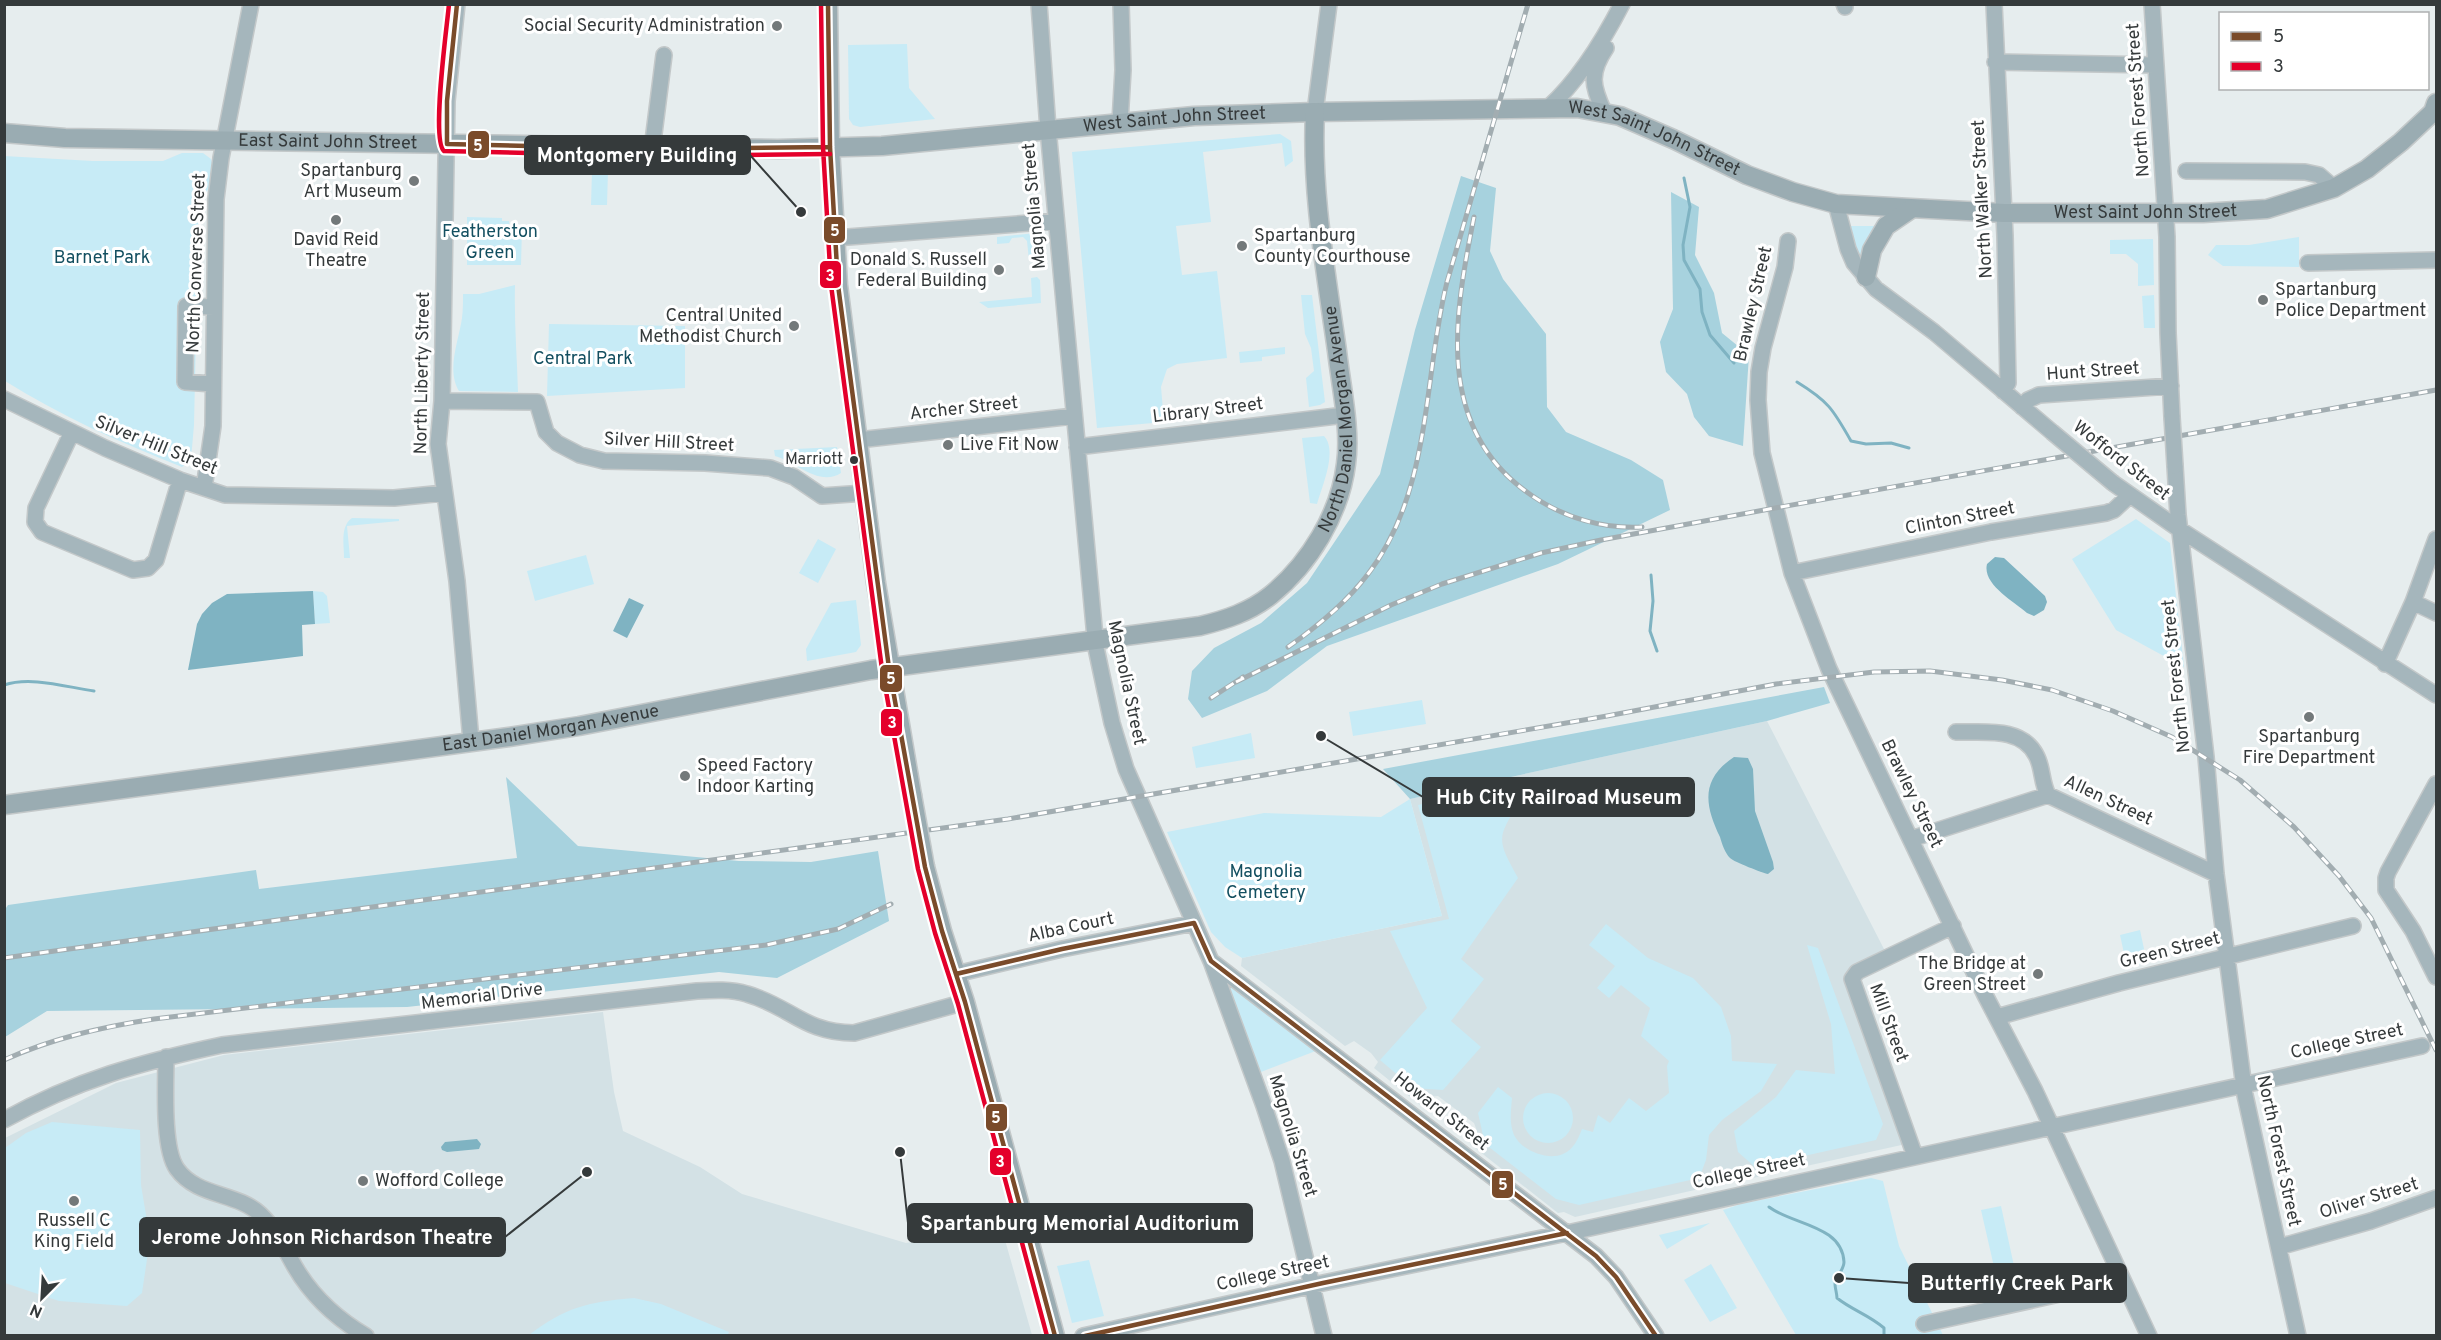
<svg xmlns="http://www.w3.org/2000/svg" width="2441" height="1340" viewBox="0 0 2441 1340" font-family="Overpass,sans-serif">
  <rect width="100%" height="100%" fill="#e6edee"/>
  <path fill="#d3e1e5" d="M 1767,721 L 1885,951 L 1846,973 L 1906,1144 L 1748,1179 L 1745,1170 L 1739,1168 L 1710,1175 L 1708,1187 L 1575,1217 L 1564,1212 L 1558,1213 L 1470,1144 L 1477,1131 L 1474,1123 L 1438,1096 L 1428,1097 L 1420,1105 L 1374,1068 L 1378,1062 L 1371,1053 L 1354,1041 L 1345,1046 L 1241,966 L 1242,958 L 1442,916 L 1410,799 Z
    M 603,1012 L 614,1092 L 623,1131 L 700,1167 L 742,1194 L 906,1243 L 1001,1226 L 1032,1335 L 5,1336 L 5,1138 L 116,1083 L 224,1055 Z"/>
  <path fill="#c7ebf6" d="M 907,44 L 909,88 L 935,119 L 860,127 L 853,125 L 849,119 L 848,45 Z
    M 1280,134 L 1291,141 L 1293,161 L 1285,167 L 1282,143 L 1203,152 L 1211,222 L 1176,226 L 1182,275 L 1217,271 L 1227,358 L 1177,364 L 1167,369 L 1161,387 L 1164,422 L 1097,428 L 1072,152 Z
    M 182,153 L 203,153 L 211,159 C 217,176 210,189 199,202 L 194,425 L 191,459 L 182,467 C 121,443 61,416 5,381 L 4,156 L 93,161 L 163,161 Z
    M 592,171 L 608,171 L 607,205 L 591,205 Z
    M 467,217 L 502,218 L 502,221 L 509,221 L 510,228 L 522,228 L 521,265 L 467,265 Z
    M 1849,226 L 1875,226 L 1861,257 L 1853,242 Z
    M 1036,233 L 1038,257 L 1036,259 L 1029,260 L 1027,241 L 1023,237 L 1012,238 L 1009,243 L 997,244 L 997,237 Z
    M 2299,237 L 2299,267 L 2223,266 L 2208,255 L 2216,245 L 2249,245 Z
    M 2153,239 L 2154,285 L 2138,286 L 2138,264 L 2126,254 L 2110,254 L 2110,240 Z
    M 1037,277 L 1040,280 L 1041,303 L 988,308 L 979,302 L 1032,297 L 1031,278 Z
    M 515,285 C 514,321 517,356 518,392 L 459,391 C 446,370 459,340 462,318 C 463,310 463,302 463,294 L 479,294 Z
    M 1301,295 L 1312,295 L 1325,402 L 1320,405 L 1309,407 L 1306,378 L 1314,371 L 1311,348 L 1305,334 Z
    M 2154,295 L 2155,328 L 2144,328 L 2142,296 Z
    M 549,324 L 685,326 L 685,388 L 547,396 Z
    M 1285,347 L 1285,354 L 1262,357 L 1262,361 L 1240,363 L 1239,352 Z
    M 1324,436 C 1338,451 1322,486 1317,504 L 1310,503 L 1302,438 Z
    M 837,447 L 841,473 C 819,487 796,462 775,456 L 774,450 Z
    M 352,518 L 399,519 L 399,521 L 347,526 L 350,558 L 344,558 C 344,545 340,526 352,518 Z
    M 2136,519 L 2170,543 L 2184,667 L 2116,630 L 2072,559 Z
    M 818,539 L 836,549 L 818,583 L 799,573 Z
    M 586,555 L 594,584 L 535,601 L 527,571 Z
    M 313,591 L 323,592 L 327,596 L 330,623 L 315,624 Z
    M 856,600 L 861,645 L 856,652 L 807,661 L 806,649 L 831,603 Z
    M 1422,700 L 1426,724 L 1353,736 L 1349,712 Z
    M 1251,733 L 1255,758 L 1196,768 L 1192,747 Z
    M 1514,783 L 1520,802 C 1496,838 1497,840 1518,878 L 1461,959 L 1484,979 L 1451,1021 L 1481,1047 L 1443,1090 L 1413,1088 L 1380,1060 L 1427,1008 L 1390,931 L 1449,919 L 1418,805 Z
    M 1410,799 L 1442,916 L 1242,958 L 1225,947 L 1211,932 L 1167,832 L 1264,813 L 1381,817 Z
    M 1606,924 L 1648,958 L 1693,978 L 1721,1007 L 1731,1036 L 1732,1061 L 1777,1064 L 1761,1091 L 1722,1120 L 1709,1135 L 1706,1160 L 1699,1178 L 1579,1205 L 1556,1199 L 1485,1144 L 1478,1113 L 1498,1087 L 1512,1098 C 1511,1111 1509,1123 1514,1135 C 1521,1150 1547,1161 1563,1154 C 1574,1149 1578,1139 1582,1129 L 1593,1132 L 1598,1115 L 1610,1123 L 1629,1098 L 1646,1111 L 1669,1093 L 1667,1066 L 1669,1061 L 1641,1036 L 1650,1008 L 1621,985 L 1609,998 L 1597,988 L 1615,966 L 1589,945 Z
    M 2140,930 L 2147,963 L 2127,967 L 2120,935 Z
    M 1807,945 L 1818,948 L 1883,1124 L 1876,1140 L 1755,1167 L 1738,1152 L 1734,1131 L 1776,1097 L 1796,1070 L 1835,1074 L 1831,1024 Z
    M 1211,961 L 1326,1047 L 1253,1075 Z
    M1523 1118a25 25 0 1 1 50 0a25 25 0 1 1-50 0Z
    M 52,1122 L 140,1130 L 141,1185 L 150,1239 L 142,1293 L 127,1306 L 59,1301 L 5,1283 L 5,1148 L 26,1133 Z
    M 1871,1178 L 1883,1181 L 1899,1246 L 1943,1335 L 1796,1335 L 1723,1210 L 1741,1204 Z
    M 2001,1206 L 2019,1289 L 2000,1293 L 1981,1210 Z
    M 1710,1223 L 1667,1249 L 1659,1235 Z
    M 1089,1260 L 1104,1316 L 1072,1323 L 1057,1266 Z
    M 1711,1264 L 1737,1308 L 1710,1322 L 1684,1280 Z
    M 634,1298 L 661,1304 L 729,1332 L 727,1336 L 529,1335 C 566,1307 588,1302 634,1298 Z"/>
  <path fill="#a7d2de" d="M 1461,176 L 1496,188 L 1490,251 L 1503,279 L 1546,334 L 1547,407 L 1566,432 L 1631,460 L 1663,480 L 1670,510 L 1558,564 L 1327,646 L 1267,691 L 1202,718 L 1188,699 L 1192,671 L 1214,648 L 1261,623 L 1307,583 L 1380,474 L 1415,330 Z
    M 1671,192 L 1699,207 L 1695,255 L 1714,293 L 1722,333 L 1749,355 L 1743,446 L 1709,436 L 1694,417 L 1687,394 L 1666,372 L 1660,342 L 1673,309 Z
    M 1824,687 L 1830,703 L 1767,721 L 1410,799 L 1383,769 Z
    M 506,777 L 578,846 L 739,861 L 811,862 L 878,851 L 889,921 L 777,978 L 719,972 L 407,1007 L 47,1011 L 5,1037 L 4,911 L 8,905 L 256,870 L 259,889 L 517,858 Z"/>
  <path fill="#7fb3c2" d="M 1995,557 L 2004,558 L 2045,596 L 2047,602 L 2044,610 L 2034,616 L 2027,613 C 2013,601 1982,584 1987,564 Z
    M 313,591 L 315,624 L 302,625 L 303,656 L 188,670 L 197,624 L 202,614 L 212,603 L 227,594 Z
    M 629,598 L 644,605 L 627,638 L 613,631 Z
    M 1734,757 L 1748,758 L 1753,769 L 1755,811 L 1773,862 L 1774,869 L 1768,874 C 1763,873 1734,862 1730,858 C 1725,853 1722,844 1720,837 C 1704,804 1701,779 1734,757 Z
    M 477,1139 L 481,1144 L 479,1149 L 447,1152 L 442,1150 L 441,1147 L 445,1142 Z"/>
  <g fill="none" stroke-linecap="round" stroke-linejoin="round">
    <path stroke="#7fb3c2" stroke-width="3" d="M 1684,178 L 1690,207 L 1683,245 L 1684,260 L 1700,289 L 1702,312 L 1710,335 L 1734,363
      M 1797,382 C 1828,401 1833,409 1851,441 L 1866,444 L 1891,443 L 1909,448
      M 1651,575 L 1653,601 L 1650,631 L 1657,651
      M 4,685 C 31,676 66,687 94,691
      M 1769,1207 C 1793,1225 1842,1225 1844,1262 C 1844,1270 1836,1276 1835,1284 C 1835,1288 1837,1294 1837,1298 C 1852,1310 1869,1315 1884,1328 L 1884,1336"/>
    <defs>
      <path id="minor" d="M 457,4 L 447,101 L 442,401 L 438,444 L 457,581 L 471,741
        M 1039,4 L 1048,129 L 1096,648 L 1112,723 L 1126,769 L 1211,961 L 1264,1106 L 1282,1161 L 1324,1336
        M 1844,4 L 1845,7
        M 1994,4 L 2005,236 L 2008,383 L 2003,391
        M 2152,4 L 2167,237 L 2168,333 L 2172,417
        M 1995,62 L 2155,65
        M 1548,108 C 1579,80 1603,41 1622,4
        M 1315,112 L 1329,4
        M 1604,112 C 1592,86 1589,73 1606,48
        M 1120,122 L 1123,70 L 1121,4
        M 652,149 L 664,55
        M 2186,171 L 2305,172 L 2319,175 L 2334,188
        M 1836,204 L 1848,249 L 1854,263 L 1876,289 L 1934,332 L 2052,432
        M 835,238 L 1056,221
        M 1788,241 L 1785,267 L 1763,348 L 1759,372 L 1758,400 L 1762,453 L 1792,573 L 1829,669 L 1985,995 L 2035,1091 L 2149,1336
        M 2308,263 L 2436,260
        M 213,384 L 185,382 L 186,306 L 214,307
        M 4,399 L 105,448 L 180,480 L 225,495 L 394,498 L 444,493
        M 442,401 L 537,402 L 546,432 L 557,443 L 580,455 L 604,461 L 705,463 L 770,468 L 794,477 L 822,496 L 865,493
        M 2022,407 L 2028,400 L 2039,395 L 2171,386
        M 72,432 L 36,508 L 35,522 L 42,532 L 133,570 L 148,568 L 156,560 L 180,480
        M 858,440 L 1074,416
        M 1077,447 L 1345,415
        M 2175,466 L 2178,515 L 2206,757 L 2216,874 L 2245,1095 L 2298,1336
        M 2113,483 L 2179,529 L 2436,695
        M 204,488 L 213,426 L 216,199 L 221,158 L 251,4
        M 1792,573 L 1991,532 L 2106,513 L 2114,510 L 2130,495
        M 2413,602 L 2436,613
        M 2385,664 L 2413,602 L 2436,539
        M 1956,732 C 1983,733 2021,726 2036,755 C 2043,767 2041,782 2048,795
        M 2436,784 L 2388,872 L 2386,878 L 2386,890 L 2413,931 L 2436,977
        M 1911,839 L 2048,795 L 2216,874
        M 1211,961 L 1596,1256 L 1616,1277 L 1656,1336
        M 956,974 L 1062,949 L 1194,923
        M 1997,1017 L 2119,983 L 2353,926
        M 166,1057 C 166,1083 162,1148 177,1169 C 197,1197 236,1192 260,1214 C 276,1229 284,1248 295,1267 C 312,1296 337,1319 366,1336
        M 4,1120 C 76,1080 142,1062 222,1045 L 697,991 C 714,990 731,989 747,994 C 790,1006 804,1033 854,1033 L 965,1002
        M 1915,1156 L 1852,979 L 1857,972 L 1953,926
        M 2279,1247 L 2371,1221 L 2436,1198
        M 1924,1324 L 2123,1280
        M 1083,1336 L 1323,1283 L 1567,1233 L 2422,1046"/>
      <g id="major">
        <path d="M 828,4 L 830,147 L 838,285 L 876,583 L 912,795"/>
        <path id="s1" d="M 4,133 L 65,138 L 778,149 L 882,146 L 1194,116 L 1315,112 L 1577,108 L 1620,116 L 1673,139 L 1747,175 L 1793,192 L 1836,204 L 2004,213 L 2203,213 L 2267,209 L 2334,188 L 2367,169 L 2401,142 L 2433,112 L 2436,103"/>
        <path d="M 1866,277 L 1872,250 L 1886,226 L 1911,209"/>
        <path id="s2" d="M 4,805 L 509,737 L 579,726 L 871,670 L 1200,626 C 1225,620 1250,612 1271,595 C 1309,564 1340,514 1346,464 C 1351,430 1341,386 1337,351 C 1326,272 1311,192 1315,112"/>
        <path d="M 925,867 L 942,931 L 965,1002 L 1055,1336"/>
      </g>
    </defs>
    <use href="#minor" stroke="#c3c8c9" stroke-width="18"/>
    <use href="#major" stroke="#c3c8c9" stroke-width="21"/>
    <use href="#minor" stroke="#a5b6bc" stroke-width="15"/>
    <use href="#major" stroke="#9aacb2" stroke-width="18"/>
    <defs>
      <path id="rail" d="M 1474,217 C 1454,317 1434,429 1531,495 C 1564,518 1603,529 1642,527
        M 1288,647 C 1318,626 1346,603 1368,574 C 1432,491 1423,378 1447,282 L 1528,4
        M 1236,682 L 1391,605 L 1442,584 L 1541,553 L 1601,540 L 1775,508 L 2436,390
        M 1211,698 L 1243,677
        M 4,958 L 1008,819 L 1607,716 L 1776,684 L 1874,672 L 1930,671 L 2002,680 L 2052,690 L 2113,711 L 2172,737 L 2240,780 L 2294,827 L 2339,876 L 2371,918 L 2436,1050
        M 4,1060 C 53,1038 102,1027 154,1019 L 766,945 L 838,929 L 891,904"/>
    </defs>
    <use href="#rail" stroke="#a2adb1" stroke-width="5"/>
    <use href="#rail" stroke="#fff" stroke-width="3" stroke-dasharray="9" stroke-linecap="butt"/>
    <defs>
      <path id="minor-bridge" d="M 2172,417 L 2175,466
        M 2052,432 L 2113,483"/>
      <path id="major-bridge" d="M 912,795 L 925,867"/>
    </defs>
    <use href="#minor-bridge" stroke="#c3c8c9" stroke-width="18" stroke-linecap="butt"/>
    <use href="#major-bridge" stroke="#c3c8c9" stroke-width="21" stroke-linecap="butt"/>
    <use href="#minor-bridge" stroke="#a5b6bc" stroke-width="15"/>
    <use href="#major-bridge" stroke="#9aacb2" stroke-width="18"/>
    <defs>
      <path id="bus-1" d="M 457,4 L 447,101 L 447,144 L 652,149 L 830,147
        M 828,4 L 830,147 L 838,285 L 889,668 L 925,867 L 942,931 L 965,1002 L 1055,1336
        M 956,974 L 1062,949 L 1194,923 L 1211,961 L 1596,1256 L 1616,1277 L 1656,1336
        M 1085,1336 L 1323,1283 L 1567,1233"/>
      <path id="bus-2" d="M 449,4 C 447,27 431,140 444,151 L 652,156 L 830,154
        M 821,4 L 823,147 L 831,285 L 882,669 L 918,869 L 935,933 L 958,1004 L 1047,1336"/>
    </defs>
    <use href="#bus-1" stroke="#fff" stroke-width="9"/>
    <use href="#bus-2" stroke="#fff" stroke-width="9"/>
    <use href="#bus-1" stroke="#7a4b2a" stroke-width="4.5"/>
    <use href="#bus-2" stroke="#e4002b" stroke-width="4.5"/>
  </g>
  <g fill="#73797a" stroke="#fff" stroke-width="2">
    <circle cx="777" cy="26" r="6"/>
    <circle cx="414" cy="181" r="6"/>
    <circle cx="336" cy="220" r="6"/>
    <circle cx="1242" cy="246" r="6"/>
    <circle cx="999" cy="270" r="6"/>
    <circle cx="2263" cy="300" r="6"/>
    <circle cx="794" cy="326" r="6"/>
    <circle cx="948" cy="445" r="6"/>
    <circle cx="2309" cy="717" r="6"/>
    <circle cx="685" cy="776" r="6"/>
    <circle cx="2038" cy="974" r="6"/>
    <circle cx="363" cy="1181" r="6"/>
    <circle cx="74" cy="1201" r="6"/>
  </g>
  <circle fill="#353a3b" stroke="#fff" stroke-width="2" cx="854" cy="460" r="5"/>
  <g text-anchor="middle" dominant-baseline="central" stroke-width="6" stroke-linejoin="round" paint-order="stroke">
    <g font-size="16" fill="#353a3b" stroke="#fff" text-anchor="end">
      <text x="843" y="460">Marriott</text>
    </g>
    <g font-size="18" fill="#353a3b" stroke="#fff" text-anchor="end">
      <text x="765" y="26">Social Security Administration</text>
      <text x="402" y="171">Spartanburg<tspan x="402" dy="21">Art Museum</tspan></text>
      <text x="1254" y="236" text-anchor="start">Spartanburg<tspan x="1254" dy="21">County Courthouse</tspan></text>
      <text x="336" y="240" text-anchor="middle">David Reid<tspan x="336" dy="21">Theatre</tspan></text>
      <text x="987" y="260">Donald S. Russell<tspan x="987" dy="21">Federal Building</tspan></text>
      <text x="2275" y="290" text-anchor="start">Spartanburg<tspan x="2275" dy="21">Police Department</tspan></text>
      <text x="782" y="316">Central United<tspan x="782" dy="21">Methodist Church</tspan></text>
      <text x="960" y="445" text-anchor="start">Live Fit Now</text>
      <text x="2309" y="737" text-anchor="middle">Spartanburg<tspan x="2309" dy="21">Fire Department</tspan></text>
      <text x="697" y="766" text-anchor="start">Speed Factory<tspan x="697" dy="21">Indoor Karting</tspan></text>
      <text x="2026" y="964">The Bridge at<tspan x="2026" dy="21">Green Street</tspan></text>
      <text x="375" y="1181" text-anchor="start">Wofford College</text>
      <text x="74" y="1221" text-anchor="middle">Russell C<tspan x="74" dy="21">King Field</tspan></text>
    </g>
    <g font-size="18" fill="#353a3b" stroke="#fff">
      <text transform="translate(2139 100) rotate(-94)">North Forest Street</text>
      <text stroke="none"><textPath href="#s1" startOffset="1172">West Saint John Street</textPath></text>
      <text stroke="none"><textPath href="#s1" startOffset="1658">West Saint John Street</textPath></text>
      <text stroke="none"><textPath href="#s1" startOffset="324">East Saint John Street</textPath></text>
      <text transform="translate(1983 199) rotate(-93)">North Walker Street</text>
      <text transform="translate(1035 206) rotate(-95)">Magnolia Street</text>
      <text stroke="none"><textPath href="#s1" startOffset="2162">West Saint John Street</textPath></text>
      <text transform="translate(197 263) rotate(-88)">North Converse Street</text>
      <text transform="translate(1754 304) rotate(-77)">Brawley Street</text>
      <text transform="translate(2093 372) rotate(-4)">Hunt Street</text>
      <text transform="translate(423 373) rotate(-89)">North Liberty Street</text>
      <text transform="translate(964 409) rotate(-6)">Archer Street</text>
      <text transform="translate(1208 411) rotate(-7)">Library Street</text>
      <text stroke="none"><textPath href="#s2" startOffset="1486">North Daniel Morgan Avenue</textPath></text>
      <text transform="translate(669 443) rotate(3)">Silver Hill Street</text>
      <text transform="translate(156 446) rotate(22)">Silver Hill Street</text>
      <text transform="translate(2121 461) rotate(38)">Wofford Street</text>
      <text transform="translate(1960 519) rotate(-11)">Clinton Street</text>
      <text transform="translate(2177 676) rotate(-96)">North Forest Street</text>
      <text transform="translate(1126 683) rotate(78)">Magnolia Street</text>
      <text stroke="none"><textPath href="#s2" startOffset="552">East Daniel Morgan Avenue</textPath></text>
      <text transform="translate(1911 794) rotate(64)">Brawley Street</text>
      <text transform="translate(2108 801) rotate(25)">Allen Street</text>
      <text transform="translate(1071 928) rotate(-12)">Alba Court</text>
      <text transform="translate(2170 951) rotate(-14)">Green Street</text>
      <text transform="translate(482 997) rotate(-7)">Memorial Drive</text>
      <text transform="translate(1888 1023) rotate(70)">Mill Street</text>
      <text transform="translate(2347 1042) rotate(-12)">College Street</text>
      <text transform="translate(1441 1112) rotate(38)">Howard Street</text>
      <text transform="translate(1292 1136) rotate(73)">Magnolia Street</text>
      <text transform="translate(2278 1151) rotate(78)">North Forest Street</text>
      <text transform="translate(1749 1172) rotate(-12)">College Street</text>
      <text transform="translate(2369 1199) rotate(-17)">Oliver Street</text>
      <text transform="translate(1273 1274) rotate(-12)">College Street</text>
    </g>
    <g font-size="18" fill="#134f60" stroke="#fff">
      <text x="490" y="232">Featherston<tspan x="490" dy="21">Green</tspan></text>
      <text x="102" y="258">Barnet Park</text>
      <text x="583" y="359">Central Park</text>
      <text x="1266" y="872">Magnolia<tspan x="1266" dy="21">Cemetery</tspan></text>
    </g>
  </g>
  <path fill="none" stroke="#353a3b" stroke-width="2" d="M801 212L750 155M1321 736L1423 797M900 1152L908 1223M587 1172L505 1237M1839 1278L1909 1283"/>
  <g fill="#353a3b" stroke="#fff" stroke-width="2">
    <circle cx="801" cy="212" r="6"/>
    <circle cx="1321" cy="736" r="6"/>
    <circle cx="900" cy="1152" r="6"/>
    <circle cx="587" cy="1172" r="6"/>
    <circle cx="1839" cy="1278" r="6"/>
  </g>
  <g fill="#353a3b" stroke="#353a3b" stroke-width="2">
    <rect x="525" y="136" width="225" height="38" rx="6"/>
    <rect x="1423" y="778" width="271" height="38" rx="6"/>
    <rect x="908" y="1204" width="344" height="38" rx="6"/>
    <rect x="140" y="1218" width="365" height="38" rx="6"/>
    <rect x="1909" y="1264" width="217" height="38" rx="6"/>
  </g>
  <g font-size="20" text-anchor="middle" font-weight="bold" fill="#fff">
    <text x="637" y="162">Montgomery Building</text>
    <text x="1559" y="804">Hub City Railroad Museum</text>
    <text x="1080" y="1230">Spartanburg Memorial Auditorium</text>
    <text x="322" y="1244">Jerome Johnson Richardson Theatre</text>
    <text x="2017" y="1290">Butterfly Creek Park</text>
  </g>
  <g stroke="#fff" stroke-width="2">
    <rect x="467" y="130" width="23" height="29" rx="6" fill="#7a4b2a"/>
    <rect x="823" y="216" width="23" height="28" rx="6" fill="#7a4b2a"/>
    <rect x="819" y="260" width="23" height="29" rx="6" fill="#e4002b"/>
    <rect x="879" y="664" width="24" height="29" rx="6" fill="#7a4b2a"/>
    <rect x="880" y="708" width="23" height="29" rx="6" fill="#e4002b"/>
    <rect x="985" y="1103" width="23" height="29" rx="6" fill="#7a4b2a"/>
    <rect x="989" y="1147" width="23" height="29" rx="6" fill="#e4002b"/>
    <rect x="1491" y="1170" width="23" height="29" rx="6" fill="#7a4b2a"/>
  </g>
  <g font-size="16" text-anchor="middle" font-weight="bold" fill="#fff">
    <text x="478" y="151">5</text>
    <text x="835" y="236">5</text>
    <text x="830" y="281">3</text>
    <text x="891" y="684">5</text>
    <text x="892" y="728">3</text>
    <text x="996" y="1123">5</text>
    <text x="1000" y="1167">3</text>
    <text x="1503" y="1190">5</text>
  </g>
  <rect width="2441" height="1340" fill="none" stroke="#353a3b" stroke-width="12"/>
  <rect x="2219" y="12" width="210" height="78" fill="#ffffff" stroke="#aeb0b1" stroke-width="1.5"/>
  <rect x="2231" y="32" width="30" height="9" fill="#7a4b2a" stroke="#aeb0b1" stroke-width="1.5"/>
  <text x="2273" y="42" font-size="18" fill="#353a3b">5</text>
  <rect x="2231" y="62" width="30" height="9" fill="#e4002b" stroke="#aeb0b1" stroke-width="1.5"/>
  <text x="2273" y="72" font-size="18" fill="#353a3b">3</text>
  <g transform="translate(42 1298) rotate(204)" stroke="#ffffff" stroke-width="4.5" paint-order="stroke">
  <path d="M0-4.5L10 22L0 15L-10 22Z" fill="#353a3b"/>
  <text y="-9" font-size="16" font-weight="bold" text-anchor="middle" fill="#353a3b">N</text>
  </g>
</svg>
